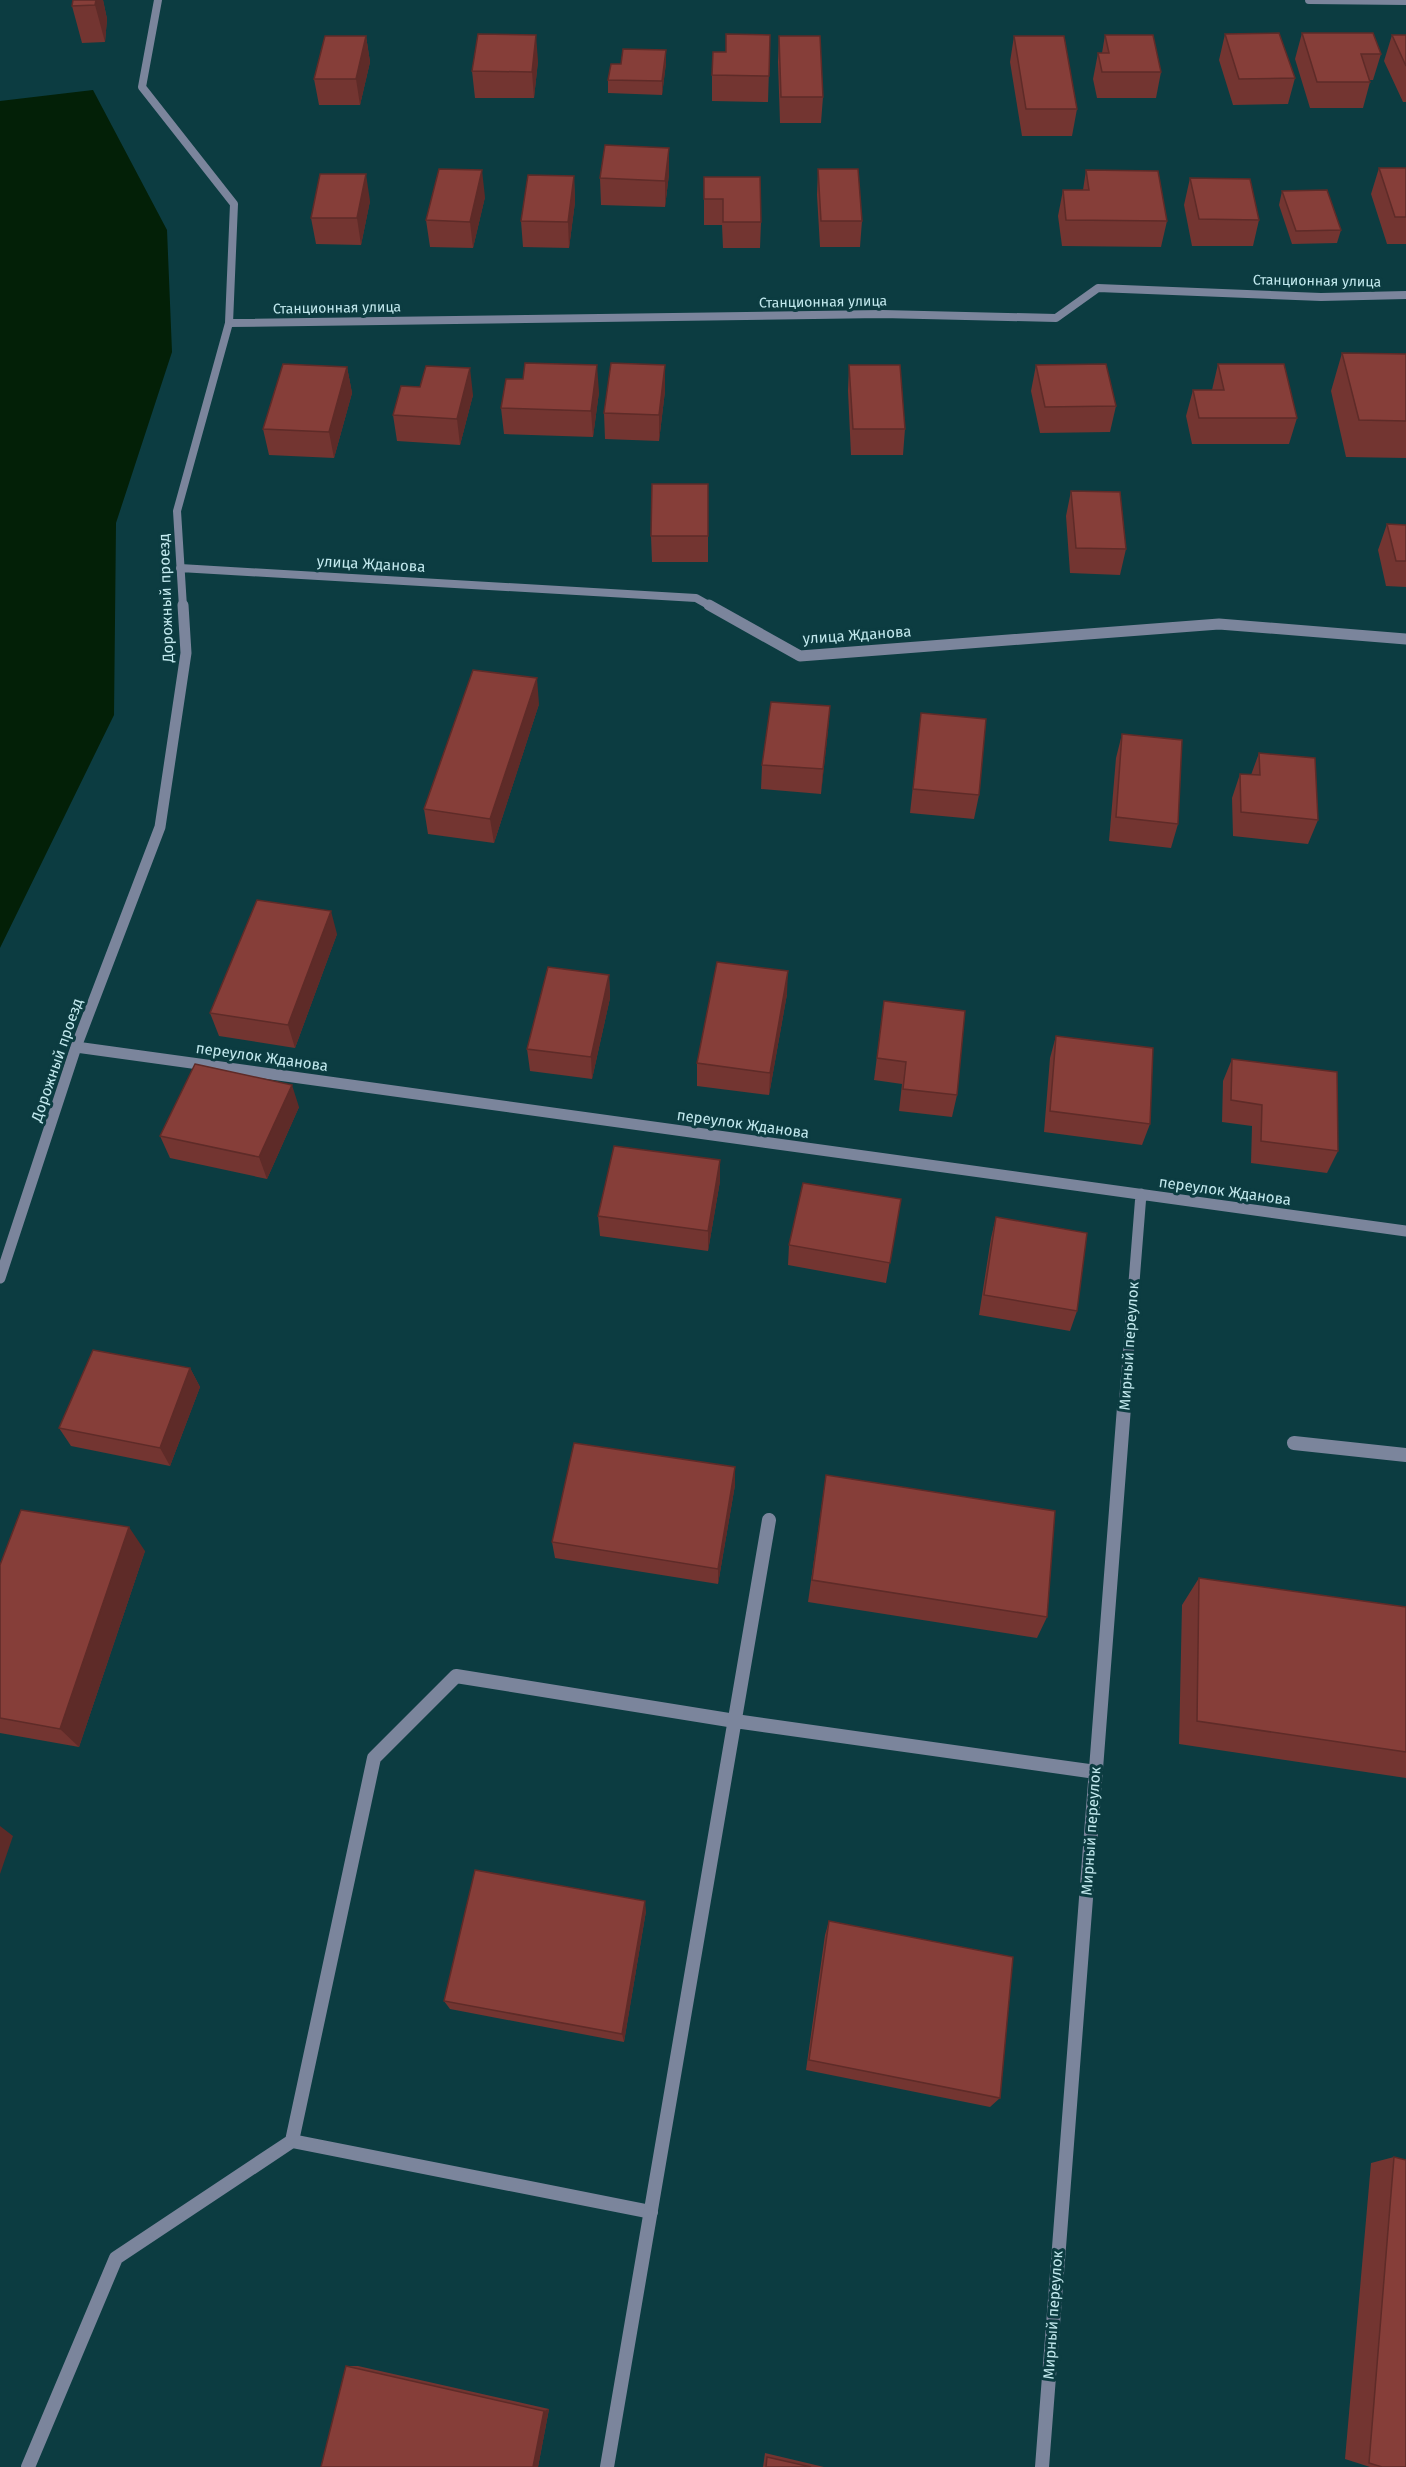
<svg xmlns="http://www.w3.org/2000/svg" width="1406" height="2467" viewBox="0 0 1406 2467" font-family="'Fira Sans',sans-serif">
  <rect width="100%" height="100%" fill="#0c3c41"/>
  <path fill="#032007" d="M 93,90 L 167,230 L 172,352 L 116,523 L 114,715 L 0,948 L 0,101 Z"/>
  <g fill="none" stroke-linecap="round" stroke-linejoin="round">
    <path stroke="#7b859c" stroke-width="14" d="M 1294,1443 L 1406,1455
      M 651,2212 L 292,2141 L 374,1758 L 456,1676 L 735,1721
      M 28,2467 L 116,2258 L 292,2141"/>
    <path stroke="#7b859c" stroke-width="8" d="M 158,0 L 142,87 L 234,204 L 229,323 L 177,511 L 183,607
      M 229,323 L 882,314 L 1056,318 L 1098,288 L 1321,297 L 1406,295
      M 180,568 L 696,598 L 712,607"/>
    <path stroke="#7b859c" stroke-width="11" d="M 709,605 L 800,656 L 1219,624 L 1406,639
      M 76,1047 L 1406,1231
      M 0,1278 L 76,1047 L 160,827 L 186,653 L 183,605
      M 1124,1408 L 1141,1194"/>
    <path stroke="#7b859c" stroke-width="14" d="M 735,1721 L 1096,1772
      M 607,2467 L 769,1520
      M 1042,2467 L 1124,1407"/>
    <path stroke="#7b859c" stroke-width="8" d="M 1309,0 L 1406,1"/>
  </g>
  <path fill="#733531" d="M 103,0 L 107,19 L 105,42 L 82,43 L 72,6 Z
    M 1302,33 L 1381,54 L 1373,80 L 1370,80 L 1370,82 L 1363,108 L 1310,108 L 1295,59 Z
    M 1225,34 L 1295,78 L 1288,104 L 1233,105 L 1219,60 Z
    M 770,35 L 768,102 L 712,101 L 712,75 L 726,52 Z
    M 1105,35 L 1161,72 L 1156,98 L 1097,98 L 1093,79 L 1098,53 L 1102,53 Z
    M 1392,35 L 1406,35 L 1406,102 L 1403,102 L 1384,61 Z
    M 366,36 L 370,62 L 360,105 L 319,105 L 314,79 Z
    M 779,36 L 823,97 L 821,123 L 780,123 L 778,62 Z
    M 1014,36 L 1077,109 L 1072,136 L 1022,136 L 1010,62 Z
    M 538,61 L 534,98 L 475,98 L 472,71 Z
    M 666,63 L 662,95 L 608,93 L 608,80 Z
    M 669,148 L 669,174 L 665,207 L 601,205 L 600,178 Z
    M 1379,168 L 1406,168 L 1406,244 L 1387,244 L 1371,194 Z
    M 818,169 L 862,221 L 860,247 L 820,247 L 817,195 Z
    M 1086,170 L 1167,221 L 1161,247 L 1062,246 L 1058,216 L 1063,190 L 1083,190 Z
    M 574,176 L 575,202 L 569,248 L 523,247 L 521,221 Z
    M 704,177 L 761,222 L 760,248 L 723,248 L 722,225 L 704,225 Z
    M 1190,178 L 1259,220 L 1253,246 L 1192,246 L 1184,205 Z
    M 1282,191 L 1341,230 L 1337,243 L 1292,244 L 1279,205 Z
    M 485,197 L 473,248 L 430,247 L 426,220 Z
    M 370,201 L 361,245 L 316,244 L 311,218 Z
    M 1342,353 L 1406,354 L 1406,458 L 1346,457 L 1331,391 Z
    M 1218,364 L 1297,418 L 1289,444 L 1192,444 L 1186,416 L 1193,390 L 1212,390 Z
    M 665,365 L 665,391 L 659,441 L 605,439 L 604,413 Z
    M 849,365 L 905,429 L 903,455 L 851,455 L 848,391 Z
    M 1036,365 L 1116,406 L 1110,432 L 1040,433 L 1031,391 Z
    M 347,367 L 352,393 L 334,458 L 269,455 L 263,429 Z
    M 420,387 L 473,395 L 460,445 L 397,441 L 393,415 Z
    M 599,392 L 593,437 L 504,434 L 501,408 Z
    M 708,484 L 708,562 L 652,562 L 651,536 Z
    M 1071,491 L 1126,549 L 1120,575 L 1070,573 L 1066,516 Z
    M 1387,524 L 1406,525 L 1406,587 L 1386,586 L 1378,550 Z
    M 539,704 L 494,843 L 428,834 L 424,809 Z
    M 830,706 L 821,794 L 761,789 L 762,765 Z
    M 921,713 L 979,795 L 974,819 L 910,813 Z
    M 1122,734 L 1178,824 L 1171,848 L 1109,841 L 1116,758 Z
    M 1259,753 L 1318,820 L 1308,844 L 1233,836 L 1232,798 L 1240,774 L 1251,775 Z
    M 337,934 L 295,1048 L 219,1036 L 210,1013 Z
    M 609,975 L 610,998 L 592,1079 L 530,1071 L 527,1049 Z
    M 787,994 L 769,1095 L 697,1086 L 697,1063 Z
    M 884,1001 L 957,1095 L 952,1117 L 899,1111 L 902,1084 L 874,1080 Z
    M 1056,1036 L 1150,1124 L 1142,1145 L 1044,1132 L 1050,1058 Z
    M 1232,1059 L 1338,1151 L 1327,1173 L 1251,1163 L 1252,1126 L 1222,1122 L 1223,1081 Z
    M 299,1107 L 267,1179 L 170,1158 L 160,1136 Z
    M 720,1181 L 708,1251 L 600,1236 L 598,1216 Z
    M 901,1199 L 886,1283 L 788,1265 L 789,1245 Z
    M 996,1217 L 1077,1311 L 1070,1331 L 979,1315 L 991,1238 Z
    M 190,1368 L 200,1387 L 170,1466 L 71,1446 L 59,1428 Z
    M 826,1475 L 1047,1617 L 1037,1638 L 808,1602 Z
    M 735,1485 L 718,1584 L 555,1558 L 552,1542 Z
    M 145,1551 L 79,1747 L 0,1733 L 0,1565 Z
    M 1199,1578 L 1406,1607 L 1406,1778 L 1179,1744 L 1182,1605 Z
    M 646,1911 L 624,2042 L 450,2009 L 444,2001 Z
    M 829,1921 L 1000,2098 L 990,2107 L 806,2070 L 825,1935 Z
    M 1394,2157 L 1406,2467 L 1370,2467 L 1345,2459 L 1371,2163 Z
    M 346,2366 L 358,2366 L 549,2409 L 538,2467 L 321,2467 Z
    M 765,2453 L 824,2467 L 763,2467 Z"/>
  <path fill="#5e2b28" d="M 96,0 L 103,0 L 107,19 L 105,42 L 95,5 Z
    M 536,35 L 538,61 L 534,98 L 532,72 Z
    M 366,36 L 370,62 L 360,105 L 356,79 Z
    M 666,50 L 666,63 L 662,95 L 662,81 Z
    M 669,148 L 669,174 L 665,207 L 665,181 Z
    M 482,170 L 485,197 L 473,248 L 470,222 Z
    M 366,174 L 370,201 L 361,245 L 357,218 Z
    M 574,176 L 575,202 L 569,248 L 568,222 Z
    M 597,365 L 599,392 L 593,437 L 591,411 Z
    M 665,365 L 665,391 L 659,441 L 659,415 Z
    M 347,367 L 352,393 L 334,458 L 329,432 Z
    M 470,368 L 473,395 L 460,445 L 457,419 Z
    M 537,678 L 539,704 L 494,843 L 490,819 Z
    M 830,706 L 828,731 L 821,794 L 823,769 Z
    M 331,911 L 337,934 L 295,1048 L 288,1025 Z
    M 788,971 L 787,994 L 769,1095 L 770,1073 Z
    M 609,975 L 610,998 L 592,1079 L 591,1057 Z
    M 292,1085 L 299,1107 L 267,1179 L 259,1157 Z
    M 720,1160 L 720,1181 L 708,1251 L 708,1231 Z
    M 190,1368 L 200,1387 L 170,1466 L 160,1448 Z
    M 735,1467 L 735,1485 L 718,1584 L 718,1569 Z
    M 129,1527 L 145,1551 L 79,1747 L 60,1729 Z
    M 0,1826 L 13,1836 L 0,1874 Z
    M 645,1901 L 646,1911 L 624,2042 L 622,2034 Z
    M 549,2409 L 538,2467 L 533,2467 L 544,2411 Z"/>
  <path fill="#863e39" stroke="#5e2b28" stroke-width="1.5" d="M 73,0 L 96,0 L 95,5 L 72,6 Z
    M 1279,33 L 1295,78 L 1239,79 L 1225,34 Z
    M 1302,33 L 1373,33 L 1381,54 L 1361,54 L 1370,82 L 1317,82 Z
    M 478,34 L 536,35 L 532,72 L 472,71 Z
    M 726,34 L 770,35 L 769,76 L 712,75 L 713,52 L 726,52 Z
    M 1105,35 L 1153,35 L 1161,72 L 1102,72 L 1098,53 L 1109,53 Z
    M 1392,35 L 1406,35 L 1406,66 Z
    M 325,36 L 366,36 L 356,79 L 314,79 Z
    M 779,36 L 820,36 L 823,97 L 781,97 Z
    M 1014,36 L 1064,36 L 1077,109 L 1026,109 Z
    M 623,49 L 666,50 L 662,81 L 608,80 L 611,64 L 621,64 Z
    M 605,145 L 669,148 L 665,181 L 600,178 Z
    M 1379,168 L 1406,168 L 1406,217 L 1395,217 Z
    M 439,169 L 482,170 L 470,222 L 426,220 Z
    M 818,169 L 858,169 L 862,221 L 821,221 Z
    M 1086,170 L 1158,171 L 1167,221 L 1066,220 L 1063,190 L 1089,190 Z
    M 320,174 L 366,174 L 357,218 L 311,218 Z
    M 528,175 L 574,176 L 568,222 L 521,221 Z
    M 704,177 L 760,177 L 761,222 L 723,222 L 723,199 L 704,199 Z
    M 1190,178 L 1250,179 L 1259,220 L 1199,219 Z
    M 1327,190 L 1341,230 L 1296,231 L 1282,191 Z
    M 1342,353 L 1406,354 L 1406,421 L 1359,420 Z
    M 525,363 L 597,365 L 591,411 L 501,408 L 506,379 L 523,379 Z
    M 611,363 L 665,365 L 659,415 L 604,413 Z
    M 283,364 L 347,367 L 329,432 L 263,429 Z
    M 1106,364 L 1116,406 L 1045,407 L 1036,365 Z
    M 1218,364 L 1284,364 L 1297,418 L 1199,418 L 1193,390 L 1224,390 Z
    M 849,365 L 900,365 L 905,429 L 853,429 Z
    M 426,366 L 470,368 L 457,419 L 393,415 L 401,386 L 420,387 Z
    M 652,484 L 708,484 L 708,536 L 651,536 Z
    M 1071,491 L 1120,492 L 1126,549 L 1076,548 Z
    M 1387,524 L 1406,525 L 1406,561 L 1396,561 Z
    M 473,670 L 537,678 L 490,819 L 424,809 Z
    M 771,702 L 830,706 L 823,769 L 762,765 Z
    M 921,713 L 986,719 L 979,795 L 913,789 Z
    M 1122,734 L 1182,740 L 1178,824 L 1116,817 Z
    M 1259,753 L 1315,758 L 1318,820 L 1241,812 L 1240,774 L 1260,775 Z
    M 257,900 L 331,911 L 288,1025 L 210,1013 Z
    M 717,962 L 788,971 L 770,1073 L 697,1063 Z
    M 548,967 L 609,975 L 591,1057 L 527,1049 Z
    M 884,1001 L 965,1011 L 957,1095 L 903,1089 L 906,1062 L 877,1058 Z
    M 1056,1036 L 1153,1048 L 1150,1124 L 1050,1111 Z
    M 1232,1059 L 1337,1072 L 1338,1151 L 1261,1141 L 1262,1105 L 1231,1100 Z
    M 195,1064 L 292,1085 L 259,1157 L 160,1136 Z
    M 614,1146 L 720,1160 L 708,1231 L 598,1216 Z
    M 803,1183 L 901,1199 L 890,1263 L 789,1245 Z
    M 996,1217 L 1087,1233 L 1077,1311 L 984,1295 Z
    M 93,1350 L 190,1368 L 160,1448 L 59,1428 Z
    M 574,1443 L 735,1467 L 718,1569 L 552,1542 Z
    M 826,1475 L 1055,1511 L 1047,1617 L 812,1580 Z
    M 21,1510 L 129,1527 L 60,1729 L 0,1718 L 0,1565 Z
    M 1199,1578 L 1406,1607 L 1406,1752 L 1197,1721 Z
    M 475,1870 L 645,1901 L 622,2034 L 444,2001 Z
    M 829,1921 L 1013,1957 L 1000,2098 L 809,2060 Z
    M 1394,2157 L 1406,2160 L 1406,2467 L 1382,2467 L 1369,2463 Z
    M 346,2366 L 544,2411 L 533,2467 L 321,2467 Z
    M 767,2457 L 811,2467 L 766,2467 Z"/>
  <g text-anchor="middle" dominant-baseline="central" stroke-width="6" stroke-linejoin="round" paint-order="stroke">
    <g font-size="14" fill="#c2e9ee" stroke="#0c3c41">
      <text transform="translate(1317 281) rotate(1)">Станционная улица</text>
      <text transform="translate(823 302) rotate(-1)">Станционная улица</text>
      <text transform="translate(337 308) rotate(-1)">Станционная улица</text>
    </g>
    <g font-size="15" fill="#c2e9ee" stroke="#0c3c41">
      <text transform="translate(371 564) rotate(3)">улица Жданова</text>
      <text transform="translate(166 598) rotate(-92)">Дорожный проезд</text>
      <text transform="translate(857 635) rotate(-4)">улица Жданова</text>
      <text transform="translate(262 1057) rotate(8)">переулок Жданова</text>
      <text transform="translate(57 1060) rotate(-71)">Дорожный проезд</text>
      <text transform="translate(743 1124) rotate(8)">переулок Жданова</text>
      <text transform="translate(1225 1191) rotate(8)">переулок Жданова</text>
      <text transform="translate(1129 1346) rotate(-86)">Мирный переулок</text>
      <text transform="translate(1091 1831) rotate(-86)">Мирный переулок</text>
      <text transform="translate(1053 2315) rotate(-86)">Мирный переулок</text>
    </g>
  </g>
</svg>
